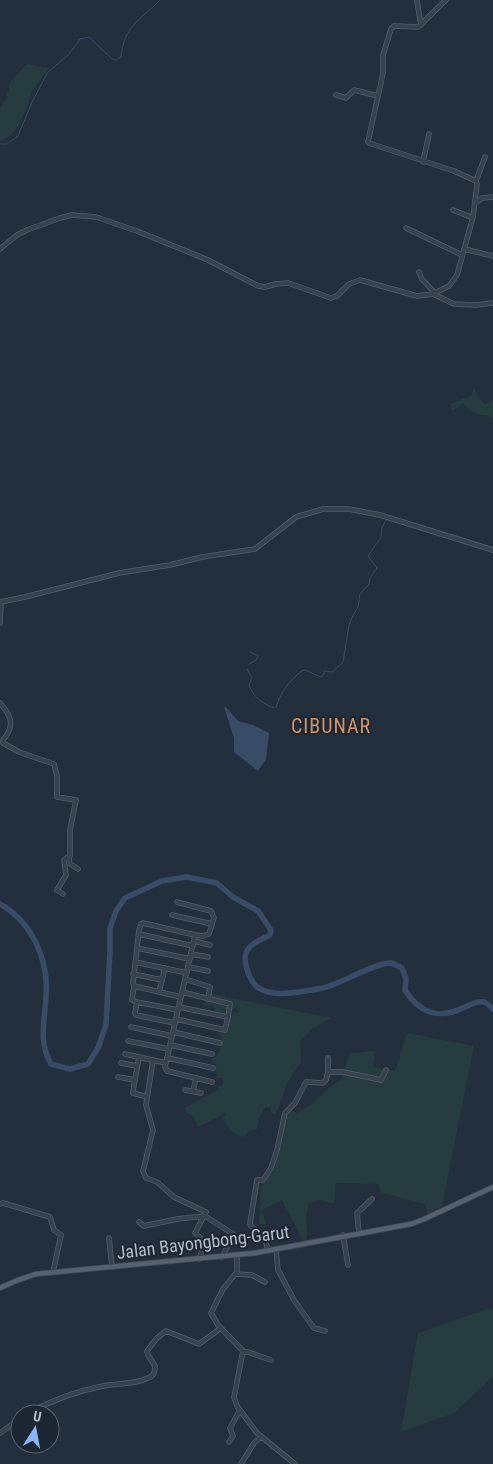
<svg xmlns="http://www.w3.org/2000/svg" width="493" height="1464" viewBox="0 0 493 1464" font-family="'Roboto Condensed',sans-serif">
  <rect width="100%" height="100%" fill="#242f3e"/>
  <path fill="#263c3f" d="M 27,64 L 49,68 C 45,72 33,90 31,94 C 24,111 20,135 0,141 L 0,109 L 6,99 L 11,81 Z
    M 474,388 L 478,397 L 485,404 L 489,403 L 493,398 L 493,419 L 489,415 C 479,416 470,412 463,403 L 458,408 L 452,410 L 450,404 L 471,396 Z
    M 206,993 L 331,1018 L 315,1027 L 300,1041 L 301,1062 L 287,1083 L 279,1107 L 275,1114 L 271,1112 L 270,1107 L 265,1108 L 260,1116 L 257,1129 L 248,1131 L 244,1137 C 233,1136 228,1127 223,1118 L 226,1113 L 198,1127 L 193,1116 L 187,1113 L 185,1108 L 215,1091 L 223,1084 L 223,1078 L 217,1078 L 215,1068 L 217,1064 L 212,1061 L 211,1059 L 218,1055 L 222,1041 L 218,1025 L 224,1027 L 229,1026 L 232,1029 L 224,1018 L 239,1012 L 235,1008 L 227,1012 L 218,1013 L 211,1005 L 203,1005 L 207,996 Z
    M 407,1033 L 474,1046 L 442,1206 L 428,1214 L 425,1204 L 380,1192 L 379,1184 L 336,1183 L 334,1204 L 321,1200 L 309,1203 L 306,1216 L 307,1239 L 301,1241 L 302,1239 L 300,1235 L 282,1200 L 262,1210 L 266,1224 L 259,1224 L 261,1186 L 267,1182 L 266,1175 L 271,1168 L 286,1113 L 289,1109 L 297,1113 L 313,1103 L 332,1085 L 341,1080 L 350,1053 L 375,1051 L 373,1067 L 395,1071 Z
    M 490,1308 L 493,1310 L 493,1377 L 454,1413 L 401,1432 L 418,1333 Z"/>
  <path fill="#394c67" d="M 224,707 L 226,707 L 238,721 L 253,725 L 269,733 L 266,759 L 258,771 L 234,752 L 234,738 Z"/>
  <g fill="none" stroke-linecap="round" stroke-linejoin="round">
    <path stroke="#394c67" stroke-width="1" d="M 0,144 L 7,144 L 18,136 L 32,102 L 48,72 L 69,54 L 80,39 L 89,37 L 112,59 L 116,60 L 121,57 C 124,25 141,20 160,0
      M 249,664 L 256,660 L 258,656 L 250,652
      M 247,669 L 252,678 L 249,685 C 253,697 263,704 274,708
      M 276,708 C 280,692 290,680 302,671 L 305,670 L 321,677 L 324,674 L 324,671 L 332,672 L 343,662 L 349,625 L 353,615 L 358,607 L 360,594 L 369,584 L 370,578 L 377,568 L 368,556 L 381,537 L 382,528 L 386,520"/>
    <path stroke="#394c67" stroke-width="5.5" d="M 0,904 C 32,922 49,960 46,996 C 45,1020 38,1042 51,1064 L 70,1069 L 88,1064 L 98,1048 L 106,1025 L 110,951 L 110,928 L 116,911 L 125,898 L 162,881 L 187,877 L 217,883 L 233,897 L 258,911 L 271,930 L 270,935 C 262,939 249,944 246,953 C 243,962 249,978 255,985 C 258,989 268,992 273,993 C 288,995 308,991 323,988 C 341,984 376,962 391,963 C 395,964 398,966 402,968 L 406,979 L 405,990 C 420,1014 439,1020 465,1007 C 471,1005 477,1000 484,1002 C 487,1003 490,1006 493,1009"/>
    <defs>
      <path id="minor" d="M 417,1 L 421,25
        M 336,95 L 346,98 L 354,90 L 378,96
        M 423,162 L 429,134
        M 476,181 L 485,157
        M 475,203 L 482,198 L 493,197
        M 453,210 L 473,218
        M 406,228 L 462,255
        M 0,249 L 17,235 L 27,230 L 60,218 L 72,215 L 96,217 L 137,231 L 208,260 L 258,286 L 265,287 L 276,284 L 288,283 L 331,298 L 337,296 L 349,284 L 360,280 L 417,296 L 433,294 L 454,304 L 476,305 L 493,303
        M 464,249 L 493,256
        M 419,272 L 422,279 L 435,293
        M 433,294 L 449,286 L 457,275 L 473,217 L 477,184 L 476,181 L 454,171 L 369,143 L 368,142 L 383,73 L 383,55 L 391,29 L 394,26 L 418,27 L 446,0
        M 0,602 L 25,597 L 119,573 L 170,565 L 202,557 L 255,549 L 296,517 L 323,509 L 349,509 L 380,515 L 493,550
        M 0,623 L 1,602
        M 0,703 C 12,716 15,726 3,740 L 3,743 L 19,752 L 54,764 L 57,776 L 57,797 L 76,800 L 70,830 L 70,856 L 64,860 L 66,875 L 57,890 L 63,894
        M 69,857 L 69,863 L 78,869
        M 177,902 L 211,911 L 214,918 L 209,934 L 203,936 L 195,935 L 143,923 L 141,924 L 139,930 L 133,983 L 134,986 L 181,997
        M 172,915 L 212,924
        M 139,934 L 193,946
        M 195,935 L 165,1067 L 167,1071 L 212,1082
        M 194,941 L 210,945
        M 137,948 L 190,959
        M 191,954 L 208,957
        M 135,962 L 187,973
        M 188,967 L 208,971
        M 133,974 L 162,980
        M 185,979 L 210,987 L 208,999
        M 134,986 L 132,1000 L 137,1002 L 178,1010
        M 159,992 L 165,968
        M 137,1002 L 135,1013 L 136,1015 L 175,1023
        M 179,1007 L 228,1017 L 230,1004 L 182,992
        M 176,1019 L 225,1030 L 228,1017
        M 131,1027 L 172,1036
        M 173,1032 L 220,1043
        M 128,1041 L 169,1049
        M 170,1045 L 212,1054
        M 125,1054 L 166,1063
        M 139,1057 L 133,1091 L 133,1093 L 147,1097
        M 168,1058 L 213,1068
        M 153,1060 L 146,1105 L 153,1130 L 143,1171 L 146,1178 L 157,1182 L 174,1197 L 206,1212 L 195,1233 L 205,1242 L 199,1259
        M 121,1063 L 137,1066
        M 328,1072 L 328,1058
        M 118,1077 L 135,1080
        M 185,1090 L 201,1093
        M 193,1091 L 196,1078
        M 0,1204 L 3,1203 L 50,1217 L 54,1230 L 61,1235 L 53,1272
        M 139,1222 L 144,1226 L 177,1219 L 205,1216 L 233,1234 L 233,1236 L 222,1257
        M 359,1233 L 357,1213 L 372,1199
        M 343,1235 L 348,1265
        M 109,1238 L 112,1267
        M 276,1249 L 278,1270 L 294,1300 L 314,1328 L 325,1331
        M 268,1251 L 265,1238 L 251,1226 L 250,1223 L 257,1180 L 263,1180 L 271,1168 L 277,1150 L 285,1113 L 295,1103 L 306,1082 L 323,1083 L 326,1080 L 328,1072 L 343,1072 L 381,1080 L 386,1070
        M 237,1255 L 237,1272 L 223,1289 L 211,1313 L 218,1325 L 243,1351 L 234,1397 L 237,1406 L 257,1433 L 295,1464
        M 236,1274 L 252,1275 L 265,1282
        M 243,1352 L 248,1352 L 271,1360
        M 27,1414 C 50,1401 77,1391 103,1386 C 117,1383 134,1385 148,1378 C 154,1376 155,1372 155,1366 L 148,1355 L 147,1351 L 157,1338 L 166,1331 L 199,1344 L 221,1328
        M 0,1433 L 20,1419
        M 229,1442 L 233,1436 L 230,1428 L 240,1410
        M 241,1464 L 254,1443 L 261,1437"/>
      <path id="major" d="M 0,1288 L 18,1280 L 36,1274 L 255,1253 L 411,1224 L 422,1220 L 493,1187"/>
    </defs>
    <use href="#minor" stroke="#565f6c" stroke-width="5.5"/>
    <use href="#major" stroke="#414a57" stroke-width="6"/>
    <use href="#minor" stroke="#38414e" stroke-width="4"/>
    <use href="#major" stroke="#56606e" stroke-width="4.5"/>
  </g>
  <g text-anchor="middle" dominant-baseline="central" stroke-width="4" stroke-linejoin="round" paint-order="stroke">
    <g font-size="18" fill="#b4bcc9" stroke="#1d2633">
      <text transform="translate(203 1242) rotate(-7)">Jalan Bayongbong-Garut</text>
    </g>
    <g font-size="20" letter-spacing="1" fill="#d59563" stroke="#1d2633">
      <text x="331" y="726">CIBUNAR</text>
    </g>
  </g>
  <g transform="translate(35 1429) rotate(11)"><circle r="24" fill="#1d2633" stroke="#59626f"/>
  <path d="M0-4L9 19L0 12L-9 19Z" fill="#8ab4f8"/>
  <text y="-8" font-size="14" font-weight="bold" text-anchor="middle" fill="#b4bcc9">U</text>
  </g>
</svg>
